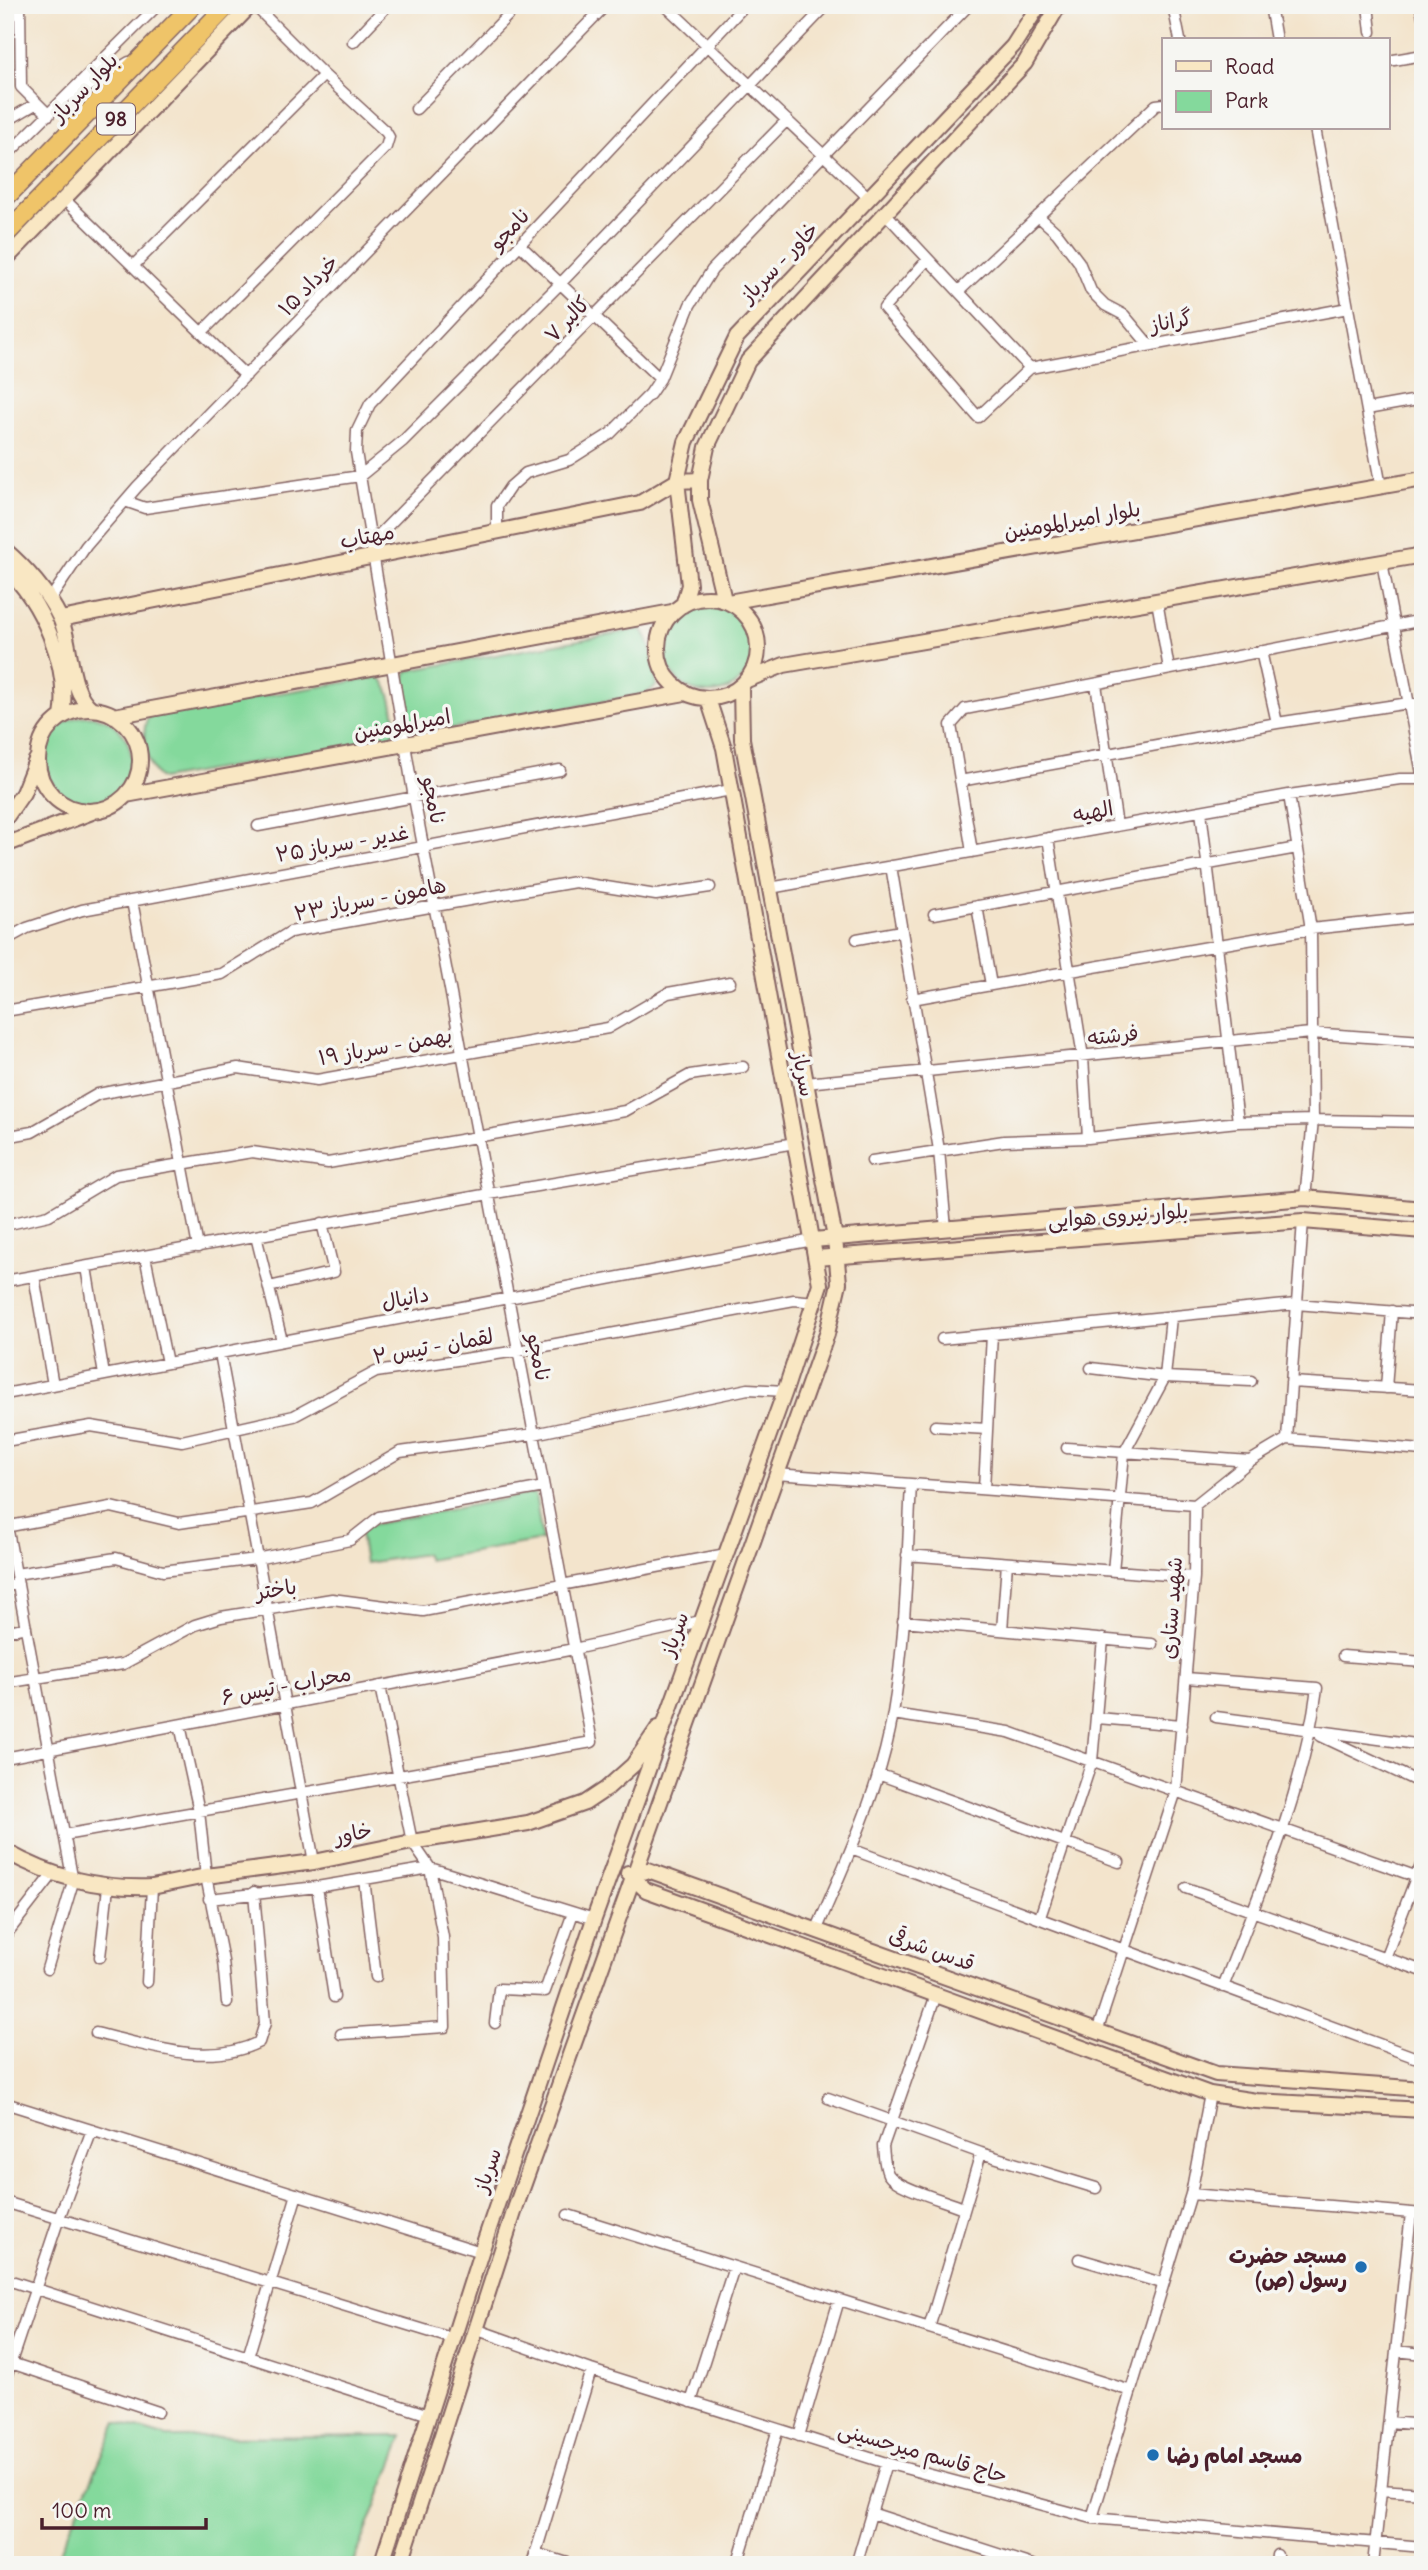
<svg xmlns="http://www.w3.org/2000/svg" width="1428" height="2570" viewBox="0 0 1428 2570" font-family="Delius,'Playpen Sans Arabic',sans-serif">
  <rect width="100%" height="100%" fill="#f6f6f2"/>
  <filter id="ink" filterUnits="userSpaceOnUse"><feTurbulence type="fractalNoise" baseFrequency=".0143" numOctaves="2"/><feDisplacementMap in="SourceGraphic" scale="14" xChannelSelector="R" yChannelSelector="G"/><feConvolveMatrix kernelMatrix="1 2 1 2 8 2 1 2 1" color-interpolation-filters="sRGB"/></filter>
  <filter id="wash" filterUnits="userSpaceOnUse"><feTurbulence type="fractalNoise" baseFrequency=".00686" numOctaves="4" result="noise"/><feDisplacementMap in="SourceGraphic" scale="28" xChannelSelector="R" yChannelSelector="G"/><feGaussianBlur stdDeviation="1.57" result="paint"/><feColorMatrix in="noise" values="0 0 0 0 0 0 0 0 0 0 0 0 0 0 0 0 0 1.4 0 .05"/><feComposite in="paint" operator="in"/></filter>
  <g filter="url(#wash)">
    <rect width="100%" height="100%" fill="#f3e4cc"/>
    <path fill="#84d99c" stroke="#677c64" stroke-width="2" d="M664 648a45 45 0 1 1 90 0a45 45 0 1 1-90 0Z
      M 641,629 C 649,636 658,675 656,686 L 645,694 L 420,734 C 404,726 399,685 407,671 Z
      M 379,677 C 391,686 400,725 391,738 L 162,779 C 146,770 139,731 149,716 L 156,713 Z
      M45 759a43 43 0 1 1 86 0a43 43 0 1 1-86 0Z
      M 535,1493 L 542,1540 L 428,1560 L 425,1554 L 365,1563 L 359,1527 Z
      M 117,2422 L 167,2437 L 403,2436 L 353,2565 L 54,2565 Z"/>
  </g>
  <g filter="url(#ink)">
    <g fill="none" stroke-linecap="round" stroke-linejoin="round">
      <defs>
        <path id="street" d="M 20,5 L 21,87 L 49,115
          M 665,5 L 869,198
          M 1173,5 L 1180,40
          M 1270,5 L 1276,40
          M 1368,5 L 1371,32
          M 1420,5 L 1423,17
          M 353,42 L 388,5
          M 1388,61 L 1423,55
          M 73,96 L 129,62
          M 416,109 L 518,5
          M 5,122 L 37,103
          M 1315,128 L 1348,308
          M 5,157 L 158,5
          M 64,199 L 246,376
          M 887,215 L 1030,368 L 1348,308 L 1381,487
          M 1038,216 L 1057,233 L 1079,262 L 1091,291 L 1105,305 L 1124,315 L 1149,345
          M 520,245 L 660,379
          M 928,259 L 884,308 L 978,417 L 1030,368
          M 133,266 L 324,75 L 260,11
          M 959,291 L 1156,105 L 1164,104
          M 203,331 L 386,147 L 389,137 L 386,132 L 324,75
          M 1367,409 L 1423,399
          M 125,501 L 145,508 L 360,476 L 403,441 L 560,284 L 827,5
          M 497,531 L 497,506 L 510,487 L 526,473 L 569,460 L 610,434 L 650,394 L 660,379 L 690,305 L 712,270 L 969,5
          M 371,543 L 787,120
          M 1382,562 L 1423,779
          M 49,601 L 86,546 L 137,487 L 606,5
          M 1157,601 L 1169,669
          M 1261,651 L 1277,723
          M 1096,684 L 1117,826
          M 960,781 L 1277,723 L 1409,703 L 1423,706
          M 1289,795 L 1311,929 L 1313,1120 L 1305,1198
          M 1201,811 L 1238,1122
          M 258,826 L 560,770
          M 1048,838 L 1083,1057 L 1088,1138
          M 972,852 L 951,725 L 965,709 L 1423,620
          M 891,866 L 939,1150 L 946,1229
          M 770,888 L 1289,795 L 1400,779 L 1423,779
          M 132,901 L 198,1247
          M 977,906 L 991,985
          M 934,914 L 1297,848
          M 857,939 L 901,931
          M 5,940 L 27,928 L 82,910 L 731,790
          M 912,999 L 1311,929 L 1423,917
          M 5,1011 L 222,974 L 290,932 L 435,906 L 575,882 L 656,895 L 710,887
          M 806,1083 L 1311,1033 L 1423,1041
          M 5,1137 L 32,1132 L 98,1094 L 238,1068 L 317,1080 L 608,1028 L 668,993 L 730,982
          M 872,1161 L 1004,1141 L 1088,1138 L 1238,1122 L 1313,1120 L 1423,1122
          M 5,1225 L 49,1215 L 116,1175 L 252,1152 L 328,1163 L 625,1111 L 690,1075 L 743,1067
          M 256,1236 L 282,1341
          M 145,1256 L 167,1363
          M 86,1267 L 104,1375
          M 34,1276 L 53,1385
          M 5,1281 L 489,1194 L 795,1143
          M 269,1287 L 334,1272 L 322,1223
          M 942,1339 L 1296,1304 L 1423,1314
          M 220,1353 L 314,1862
          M 1091,1368 L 1165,1377 L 1251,1381
          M 1291,1382 L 1423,1390
          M 1386,1388 L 1392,1311
          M 5,1394 L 813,1240
          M 935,1426 L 987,1429
          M 1287,1439 L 1423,1450
          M 5,1441 L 91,1426 L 182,1441 L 294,1416 L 376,1372 L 518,1351 L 794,1300 L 816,1302
          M 1067,1448 L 1250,1461
          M 776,1474 L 1195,1505
          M 984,1489 L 992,1334
          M 5,1515 L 73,1882 L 47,1969
          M 5,1527 L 111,1507 L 179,1523 L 312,1503 L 400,1452 L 534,1434 L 748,1389 L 785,1391
          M 907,1555 L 1194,1577
          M 1113,1571 L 1124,1453 L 1165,1377 L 1171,1317
          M 16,1574 L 116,1558 L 163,1571 L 256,1559 L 350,1540 L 379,1517 L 544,1487
          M 5,1586 L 18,1584
          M 903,1621 L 1152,1644
          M 1002,1630 L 1007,1563
          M 5,1632 L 26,1627
          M 1343,1656 L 1423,1662
          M 1186,1678 L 1317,1688 C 1303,1793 1261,1889 1223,1987
          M 5,1683 L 123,1664 L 195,1625 L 221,1617 L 332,1599 L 423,1611 L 726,1554
          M 893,1714 L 1009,1732 L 1423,1879
          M 1216,1717 L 1423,1745
          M 1097,1718 L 1182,1725
          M 180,1725 L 199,1811 L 206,1876 L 223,1961 L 227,2002
          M 1321,1736 L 1423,1784
          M 5,1758 L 574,1649 L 701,1621
          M 878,1774 L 1119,1862
          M 64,1835 L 592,1742 L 414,798 L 356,452 L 357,431 L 370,404 L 745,5
          M 851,1849 L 1414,2057
          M 364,1879 L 376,1977
          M 317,1887 L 334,1997
          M 1186,1888 L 1423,1971
          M 209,1899 L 317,1887 L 430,1868 L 594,1919
          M 1040,1917 L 1092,1761 L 1103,1639
          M 817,1929 C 846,1860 881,1788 893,1713 C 906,1638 907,1560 911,1484
          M 5,1936 L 53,1874
          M 100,1957 L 108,1887
          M 1385,1958 L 1423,1860
          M 147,1982 L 152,1887
          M 936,1995 L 883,2146 C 884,2156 884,2165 888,2174 C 896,2188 947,2201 963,2208
          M 495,2023 L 499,1989 L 545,1991 L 573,1913
          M 1097,2032 L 1176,1791 L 1194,1577 L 1195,1505 L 1250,1461 L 1287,1439 L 1303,1221
          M 96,2033 C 147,2045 208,2068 259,2042 L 265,2023 L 254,1892
          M 341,2034 L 445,2027 L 443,1937 L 430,1868 L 412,1842 L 380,1686
          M 828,2098 L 981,2153 L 1096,2188
          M 5,2103 L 481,2252
          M 1191,2194 L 1423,2214
          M 5,2202 L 454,2339
          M 568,2215 L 1131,2391
          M 1079,2259 L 1162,2283
          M 5,2279 L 429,2415
          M 929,2328 L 981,2153
          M 475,2329 L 591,2370 L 886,2463 L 1092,2518 L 1423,2547
          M 1396,2351 L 1423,2354
          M 248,2357 L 297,2194
          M 11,2363 L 158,2412
          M 5,2380 L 59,2218 L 92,2130
          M 691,2402 L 734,2267
          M 1389,2422 L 1423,2425
          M 799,2436 L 839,2300
          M 1381,2490 L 1423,2493
          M 871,2513 L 1032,2565
          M 1092,2518 L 1191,2194 L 1210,2094
          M 535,2553 L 574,2565
          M 532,2565 L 591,2370
          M 737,2565 L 778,2429
          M 856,2565 L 886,2463
          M 1276,2565 L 1277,2555
          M 1373,2565 L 1411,2213"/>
        <path id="secondary" d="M 5,260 L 251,5
          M 5,550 C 26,568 48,593 60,618 C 73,645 67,690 92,709
          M 5,567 C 42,601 70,666 62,717
          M658 648a50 50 0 1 1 100 0a50 50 0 1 1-100 0Z
          M 724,600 L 700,500 L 700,480 L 707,447 L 748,361 L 1025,63 L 1059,5
          M 728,602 L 1423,479
          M 683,605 L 689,585 L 677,481 L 686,442 L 737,337 L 1013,46 L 1039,5
          M 61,619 L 640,503 L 677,481 L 700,480
          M 747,680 L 784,665 L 1423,555
          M38 760a51 51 0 1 1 102 0a51 51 0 1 1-102 0Z
          M 114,716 L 672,612
          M 126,795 L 685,693
          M 5,819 L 23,793 L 36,760
          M 5,845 L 92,812
          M 813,1240 L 1305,1198 L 1423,1209
          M 816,1258 L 1303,1221 L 1423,1231
          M 5,1851 C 53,1878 98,1889 152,1887 L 206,1876 L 314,1862 L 412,1842 L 528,1823 L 585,1803 L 606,1789 L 633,1765 L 658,1728
          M 628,1873 L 646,1890 L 1210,2094 L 1256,2101 L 1423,2110
          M 633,1875 L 648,1870 L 1216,2074 L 1423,2089
          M 381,2565 L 481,2252 L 594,1919 L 785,1391 L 820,1284 L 724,748 L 708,699
          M 400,2565 L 516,2206 L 827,1334 L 839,1283 L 835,1238 L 742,739 L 741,687"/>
        <path id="highway" d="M 5,198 L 193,5
          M 5,235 L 228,5"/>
      </defs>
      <use href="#street" stroke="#856463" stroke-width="13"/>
      <use href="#secondary" stroke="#856463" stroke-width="18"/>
      <use href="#highway" stroke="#856463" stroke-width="21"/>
      <use href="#street" stroke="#fff" stroke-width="10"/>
      <use href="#secondary" stroke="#f9e7c3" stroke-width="14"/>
      <use href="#highway" stroke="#efc469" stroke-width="18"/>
    </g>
  </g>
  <g fill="#1f6fb2" stroke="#f6f6f2" stroke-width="2.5">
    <circle cx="1361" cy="2267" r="7"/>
    <circle cx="1153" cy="2455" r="7"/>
  </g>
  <g text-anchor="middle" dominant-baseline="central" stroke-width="7" stroke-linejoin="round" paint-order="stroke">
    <rect fill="#f6f6f2" stroke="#7e6067" stroke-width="2" x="97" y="103.5" width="38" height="31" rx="5"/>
    <g font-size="19" font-weight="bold" fill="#4a1f2b">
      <text x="116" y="119">98</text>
    </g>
    <g font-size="21" fill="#4a1f2b" stroke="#f6f6f2">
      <text transform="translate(84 87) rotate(-46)">بلوار سرباز</text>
      <text transform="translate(509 229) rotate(-47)">نامجو</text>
      <text transform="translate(779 262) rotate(-46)">خاور - سرباز</text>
      <text transform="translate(308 285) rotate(-46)">۱۵ خرداد</text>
      <text transform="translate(567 319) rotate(-46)">کالبر ۷</text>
      <text transform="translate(1171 321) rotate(-11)">گراناز</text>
      <text transform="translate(1072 520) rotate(-10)">بلوار امیرالمومنین</text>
      <text transform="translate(367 536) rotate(-11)">مهتاب</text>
      <text transform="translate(402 724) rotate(-10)">امیرالمومنین</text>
      <text transform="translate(434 800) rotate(79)">نامجو</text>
      <text transform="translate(1093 811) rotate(-10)">الهیه</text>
      <text transform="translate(342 843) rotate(-10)">غدیر - سرباز ۲۵</text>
      <text transform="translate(370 899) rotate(-11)">هامون - سرباز ۲۳</text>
      <text transform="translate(1113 1035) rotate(-6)">فرشته</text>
      <text transform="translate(385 1046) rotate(-10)">بهمن - سرباز ۱۹</text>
      <text transform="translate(804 1074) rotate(79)">سرباز</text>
      <text transform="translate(1118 1215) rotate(-4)">بلوار نیروی هوایی</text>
      <text transform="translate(405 1298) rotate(-11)">دانیال</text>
      <text transform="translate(433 1346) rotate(-10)">لقمان - تیس ۲</text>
      <text transform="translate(539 1357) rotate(79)">نامجو</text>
      <text transform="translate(276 1589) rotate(-9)">باختر</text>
      <text transform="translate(1171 1608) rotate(-86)">شهید ستاری</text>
      <text transform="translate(674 1634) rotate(-70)">سرباز</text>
      <text transform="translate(286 1685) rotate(-11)">محراب - تیس ۶</text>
      <text transform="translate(353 1833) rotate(-12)">خاور</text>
      <text transform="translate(932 1949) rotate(20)">قدس شرقی</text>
      <text transform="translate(487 2170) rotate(-71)">سرباز</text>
      <text transform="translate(923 2452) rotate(16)">حاج قاسم میرحسینی</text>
    </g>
    <g font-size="21" font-weight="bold" fill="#4a1f2b" stroke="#f6f6f2" text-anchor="end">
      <text x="1347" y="2255">مسجد حضرت<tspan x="1347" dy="24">رسول (ص)</tspan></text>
      <text x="1167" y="2455" text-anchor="start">مسجد امام رضا</text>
    </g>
  </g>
  <rect width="1428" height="2570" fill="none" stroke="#f6f6f2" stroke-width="28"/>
  <rect x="1162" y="38" width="228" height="91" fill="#f6f6f2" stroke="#b1a0a2" stroke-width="2"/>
  <rect x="1176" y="61" width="35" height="10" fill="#f9e7c3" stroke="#b1a0a2" stroke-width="2"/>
  <text x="1225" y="74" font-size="21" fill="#4a1f2b">Road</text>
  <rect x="1176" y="91" width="35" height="21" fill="#84d99c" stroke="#b1a0a2" stroke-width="2"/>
  <text x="1225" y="108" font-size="21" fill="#4a1f2b">Park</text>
  <path d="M42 2518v10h164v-10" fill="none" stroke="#4a1f2b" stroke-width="3.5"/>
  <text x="52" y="2518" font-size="21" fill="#4a1f2b" stroke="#f6f6f2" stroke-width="5" paint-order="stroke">100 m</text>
</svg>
